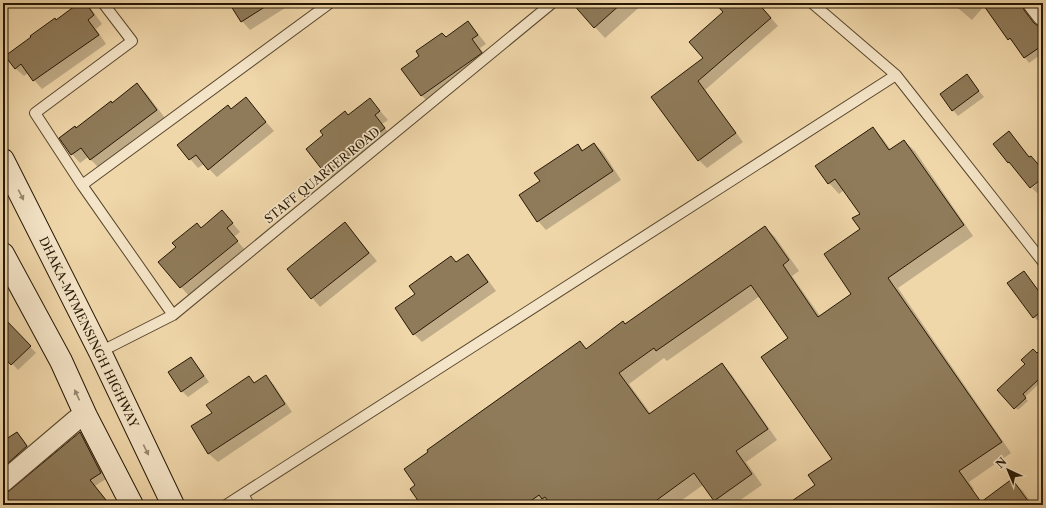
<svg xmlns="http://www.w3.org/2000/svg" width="1046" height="508" viewBox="0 0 1046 508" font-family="'Libre Caslon Text',serif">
  <rect width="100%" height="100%" fill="#f0d7aa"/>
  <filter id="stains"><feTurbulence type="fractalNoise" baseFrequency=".005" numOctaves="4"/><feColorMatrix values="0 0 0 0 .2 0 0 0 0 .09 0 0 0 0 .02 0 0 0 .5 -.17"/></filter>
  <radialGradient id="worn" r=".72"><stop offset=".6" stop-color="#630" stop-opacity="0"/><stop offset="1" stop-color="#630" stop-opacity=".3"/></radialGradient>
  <path fill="#0003" d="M 81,3 L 85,3 L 92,10 L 102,24 L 96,29 L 106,44 L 42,89 L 28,73 L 24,76 L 15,68 L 56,21 Z
    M 233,3 L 293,3 L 250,30 L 242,21 L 231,4 Z
    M 573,3 L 644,3 L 605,38 Z
    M 716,3 L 758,3 L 778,26 L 705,90 L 743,142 L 707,168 L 699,160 L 652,97 L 704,58 L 724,12 Z
    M 952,3 L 1028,3 L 1026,11 L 1029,16 L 1036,26 L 1043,28 L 1043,53 L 1029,63 L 1014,43 L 1009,39 L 985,5 L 972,20 Z
    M 468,22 L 476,31 L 486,44 L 480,48 L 489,61 L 430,104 L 422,96 L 403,69 Z
    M 967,76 L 984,97 L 958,116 L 953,110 Z
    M 137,85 L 146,93 L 165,118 L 99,168 L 88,157 L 80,163 L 72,154 L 60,138 L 76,129 L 112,104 Z
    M 246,99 L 274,131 L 217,177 L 204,164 L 198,168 L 178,145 L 231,110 Z
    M 370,99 L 388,120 L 382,124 L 392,137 L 336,183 L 328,175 L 325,135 Z
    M 873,128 L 883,139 L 891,150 L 904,141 L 915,151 L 973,236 L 898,288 L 1011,453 L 969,482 L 974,489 L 950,505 L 788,505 L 816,485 L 834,459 L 790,338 L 760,296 L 667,361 L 664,358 L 629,384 L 651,414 L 722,364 L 732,375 L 777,440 L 746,462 L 762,485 L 733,505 L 719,505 L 703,485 L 675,505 L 418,505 L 580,343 L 587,349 L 625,325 L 765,227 L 775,237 L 799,271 L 792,276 L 820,316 L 852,294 L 861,229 L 861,214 L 844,190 L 839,194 L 829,183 Z
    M 1009,132 L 1030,158 L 1031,157 L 1043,170 L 1043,176 L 1014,168 L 994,144 Z
    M 594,144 L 603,152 L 621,180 L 546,230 L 538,221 L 578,145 L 584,151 Z
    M 1043,179 L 1043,188 L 1037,193 L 1032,188 Z
    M 230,220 L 240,232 L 234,237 L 245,250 L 189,296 L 181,287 L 177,247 L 201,229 Z
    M 345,223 L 377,261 L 320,307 L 288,269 Z
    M 468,255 L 476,264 L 496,291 L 422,342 L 414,334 L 416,294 L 451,257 L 457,263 Z
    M 1024,272 L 1043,296 L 1043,320 L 1040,323 L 1034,317 Z
    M 3,277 L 8,286 L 3,290 Z
    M 3,318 L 36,353 L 18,370 L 3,354 Z
    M 191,358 L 196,364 L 209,382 L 188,397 L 182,391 Z
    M 1043,361 L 1043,380 L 1025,397 L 1028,401 L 1018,410 L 998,390 Z
    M 266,376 L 274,385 L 292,412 L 218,462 L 209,454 L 193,427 L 213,414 L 249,377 L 255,383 Z
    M 17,433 L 23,439 L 32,453 L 13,469 L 3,457 L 3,442 Z
    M 80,433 L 85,438 L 106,479 L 95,486 L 110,505 L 3,505 L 3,494 L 11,492 Z
    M 1012,480 L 1023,491 L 1033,505 L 978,505 Z"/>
  <path fill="#8f7b5a" stroke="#261703" d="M 79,3 L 86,3 L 94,15 L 88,20 L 99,35 L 33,81 L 21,64 L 15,69 L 5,56 L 31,37 L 30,36 L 55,18 L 56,20 Z
    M 229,3 L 271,3 L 241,22 Z
    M 572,3 L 622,3 L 594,28 Z
    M 715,3 L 758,3 L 771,18 L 698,81 L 736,133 L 698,161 L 651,97 L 703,58 L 689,42 L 723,12 Z
    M 982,3 L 1022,3 L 1024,10 L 1034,23 L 1038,26 L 1043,27 L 1043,45 L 1024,58 L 1010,38 L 1008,40 Z
    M 468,21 L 478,35 L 472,39 L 482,53 L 421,96 L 401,69 L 419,56 L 416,51 L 442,33 L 446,37 Z
    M 967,74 L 979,91 L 952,111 L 940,94 Z
    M 137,83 L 157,110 L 90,160 L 81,148 L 71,155 L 59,138 L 75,126 L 76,128 L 111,101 L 112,103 Z
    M 246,97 L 266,122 L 208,170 L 196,155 L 189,160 L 177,145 L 228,105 L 231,109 Z
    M 370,98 L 380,111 L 375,115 L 385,128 L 327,176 L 306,149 L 323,135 L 320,131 L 345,111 L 348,115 Z
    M 873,127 L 889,150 L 904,140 L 964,225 L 888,278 L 1002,442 L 959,471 L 981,502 L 1012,479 L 1031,505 L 786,505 L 815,485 L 808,475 L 832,459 L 761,357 L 788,338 L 751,285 L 656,351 L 654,348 L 619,373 L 649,414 L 722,363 L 768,429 L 736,451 L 752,474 L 714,501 L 694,473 L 650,505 L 551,505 L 545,497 L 542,499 L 539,495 L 525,505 L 421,505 L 410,489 L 415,485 L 404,469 L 428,452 L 427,450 L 580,341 L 586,349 L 623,321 L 625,324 L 765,226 L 789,260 L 783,265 L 818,317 L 851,294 L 824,254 L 860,229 L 852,218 L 860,214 L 835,179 L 828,184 L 815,166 Z
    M 1009,131 L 1029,157 L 1031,156 L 1043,170 L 1043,178 L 1030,188 L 1009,162 L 1008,163 L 993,144 Z
    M 594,143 L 613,171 L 537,222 L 519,195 L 540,181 L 534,173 L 578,144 L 582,151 Z
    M 222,210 L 233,223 L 227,228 L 238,241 L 180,288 L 158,262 L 176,247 L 172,243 L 197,223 L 201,228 Z
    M 345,222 L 369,253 L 311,299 L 287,269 Z
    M 468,254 L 488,282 L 413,335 L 395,308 L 415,294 L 409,286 L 451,256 L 456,262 Z
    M 1024,271 L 1043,297 L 1043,310 L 1033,318 L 1007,283 Z
    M 3,317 L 31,346 L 11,365 L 3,356 Z
    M 1043,347 L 1043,383 L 1039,379 L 1023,394 L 1026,398 L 1014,409 L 997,390 L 1025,364 L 1021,360 L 1033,349 L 1037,353 Z
    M 191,357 L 204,376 L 181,392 L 168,372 Z
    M 266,375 L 285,404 L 208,454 L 191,426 L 212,413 L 206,405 L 249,376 L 254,383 Z
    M 17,432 L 27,446 L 7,464 L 3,459 L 3,441 Z
    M 80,432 L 101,473 L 90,480 L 110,505 L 3,505 L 3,497 L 9,491 Z"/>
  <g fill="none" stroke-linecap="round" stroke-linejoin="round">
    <defs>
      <path id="lane" d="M 103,3 L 132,41 L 35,113 L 82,185 L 173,315
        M 812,3 L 896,75 L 1043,262
        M 82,185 L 330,3
        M 100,352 L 173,315 L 551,4 L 550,3
        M 243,494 L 249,505
        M 226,505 L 896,75"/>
      <path id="street" d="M 1033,3 L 1043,16
        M 3,482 L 76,420 L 86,416"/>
      <path id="secondary" d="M 3,160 L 100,352 L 173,505
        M 3,254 L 61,361 L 86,416 L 132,505"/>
    </defs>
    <use href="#lane" stroke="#58472d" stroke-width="12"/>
    <use href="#street" stroke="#58472d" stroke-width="22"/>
    <use href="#secondary" stroke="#261703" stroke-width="24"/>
    <use href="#lane" stroke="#f5e5c8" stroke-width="10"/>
    <use href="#street" stroke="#f5e5c8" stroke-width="20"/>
    <use href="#secondary" stroke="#f5e5c8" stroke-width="22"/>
  </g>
  <defs><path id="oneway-solid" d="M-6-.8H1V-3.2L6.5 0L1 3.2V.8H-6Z"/></defs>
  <g fill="#98886f">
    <use href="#oneway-solid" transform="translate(21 195) rotate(63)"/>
    <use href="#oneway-solid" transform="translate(77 395) rotate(-115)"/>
    <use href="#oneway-solid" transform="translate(146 450) rotate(64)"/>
  </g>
  <g text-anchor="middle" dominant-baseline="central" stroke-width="3.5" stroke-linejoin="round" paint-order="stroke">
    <g font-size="12" fill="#261703" stroke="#f5e5c8">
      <text transform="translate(322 175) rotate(-39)">STAFF QUARTER ROAD</text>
      <text transform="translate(89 332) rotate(64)">DHAKA-MYMENSINGH HIGHWAY</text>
    </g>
  </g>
  <rect width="1046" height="508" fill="none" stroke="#f0d7aa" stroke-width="16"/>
  <rect x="4" y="4" width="1038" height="500" fill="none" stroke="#261703" stroke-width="2"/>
  <rect x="8" y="8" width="1030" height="492" fill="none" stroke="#261703"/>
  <g transform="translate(1008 470) rotate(316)" stroke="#f5e5c8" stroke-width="3" paint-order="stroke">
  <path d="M0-3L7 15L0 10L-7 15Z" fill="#261703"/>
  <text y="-6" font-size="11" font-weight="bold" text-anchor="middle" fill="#261703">N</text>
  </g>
  <rect width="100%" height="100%" filter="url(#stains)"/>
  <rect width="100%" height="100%" fill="url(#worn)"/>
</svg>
